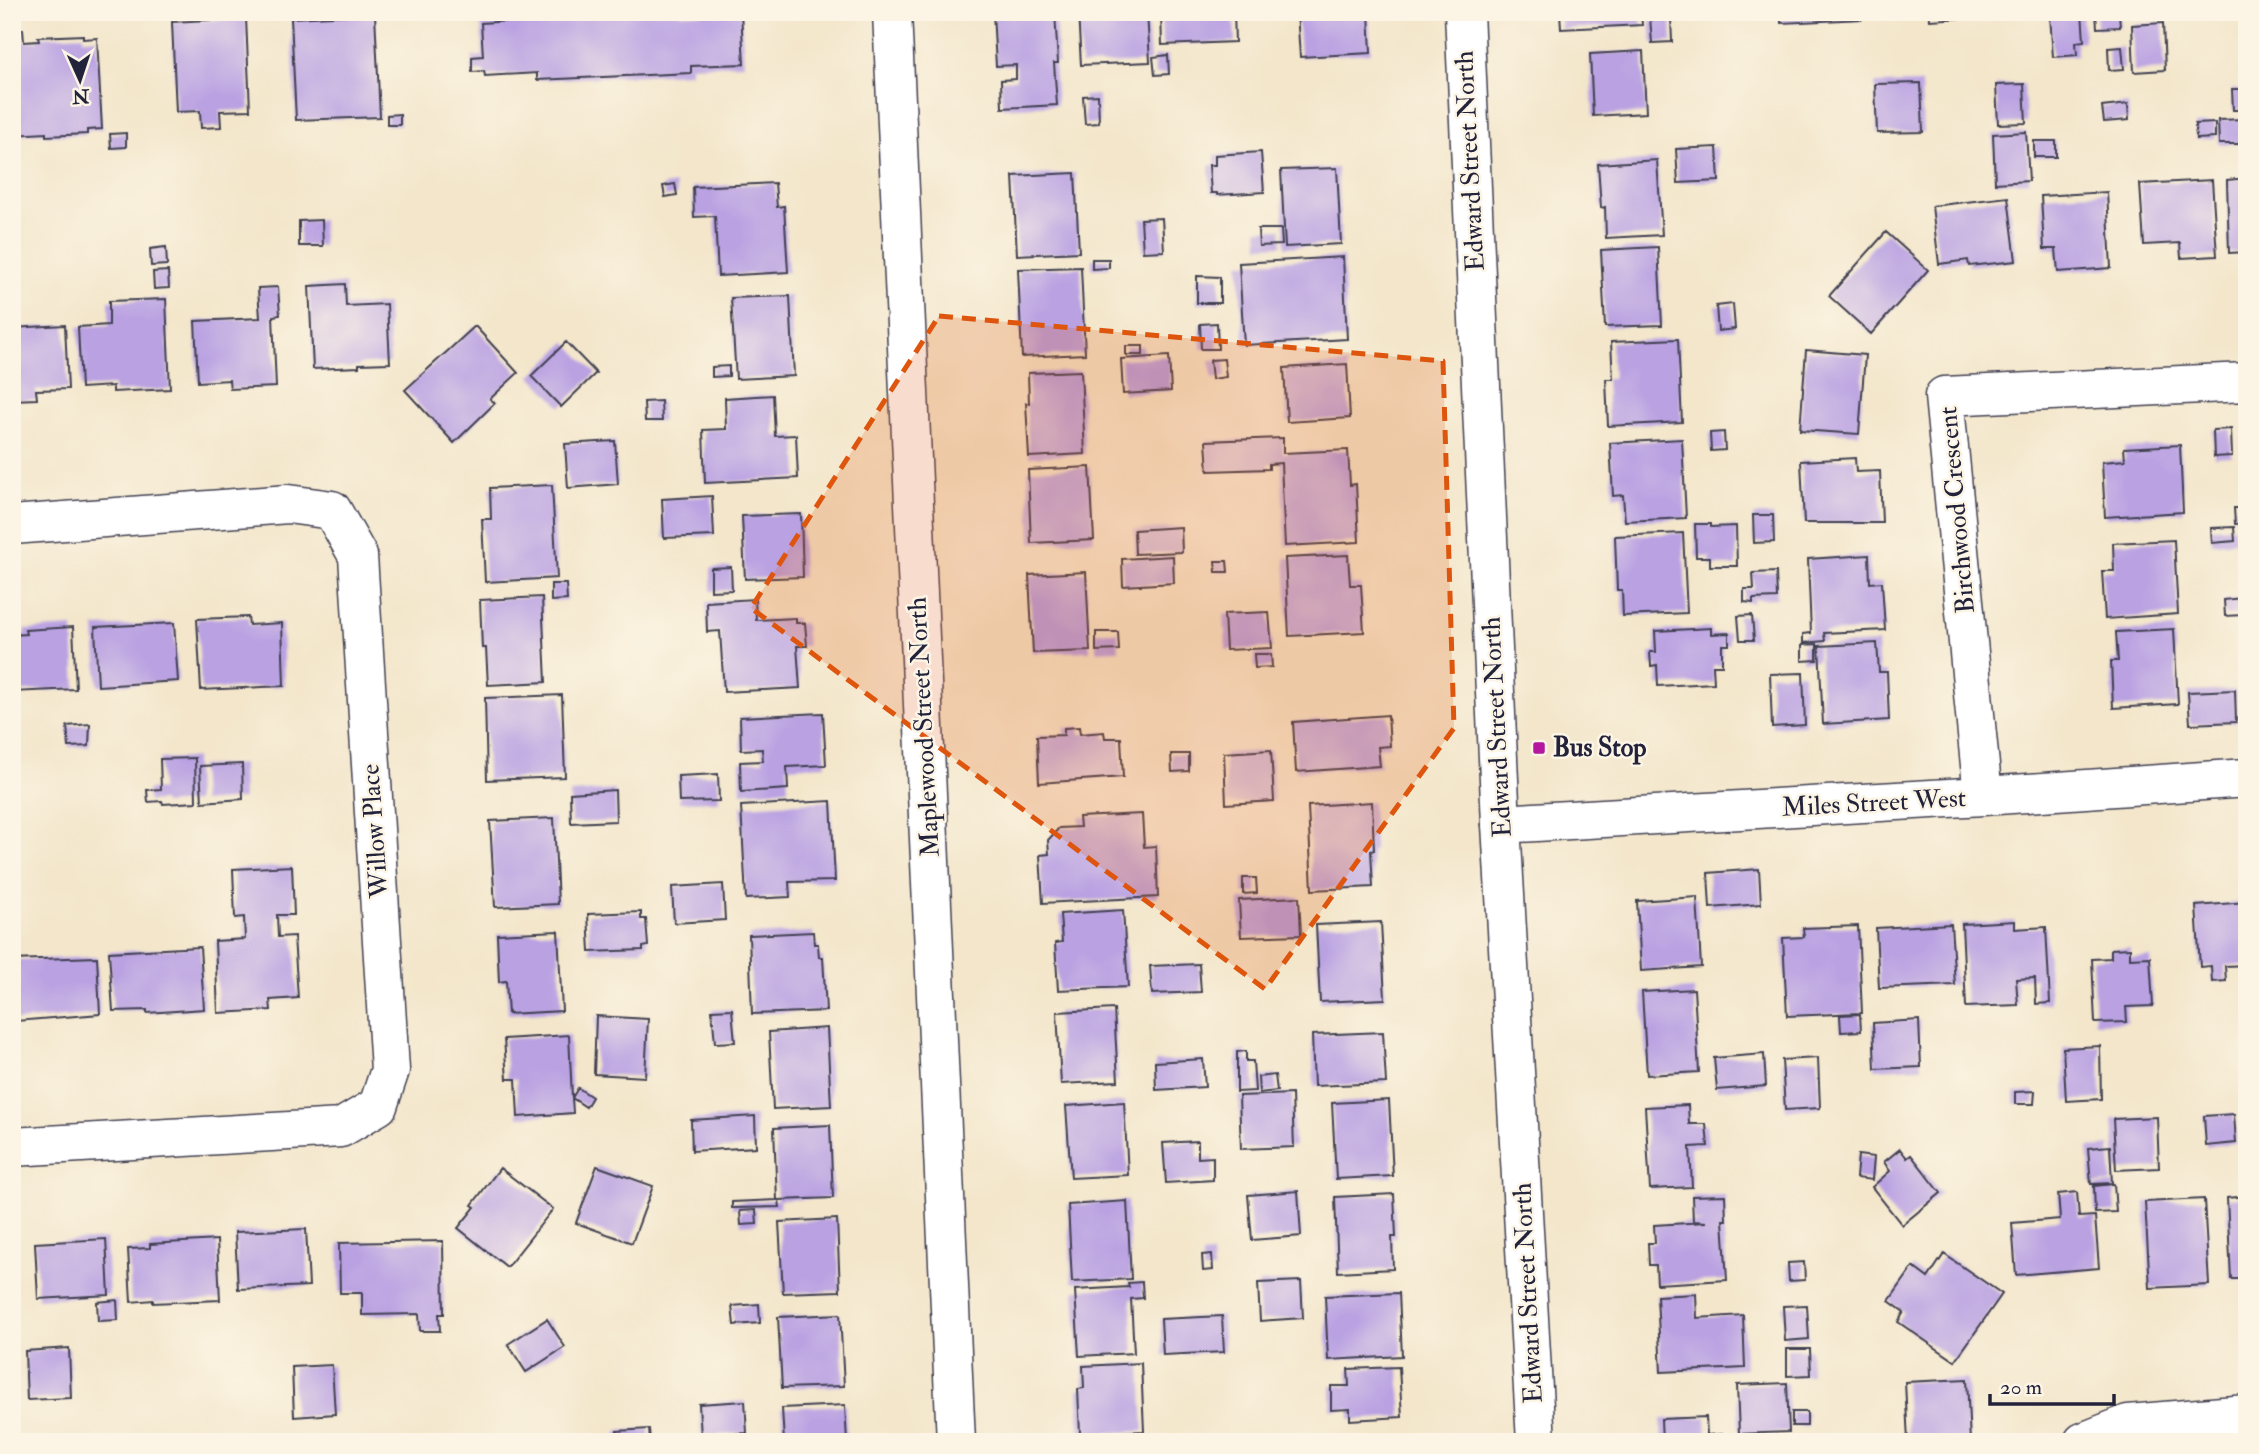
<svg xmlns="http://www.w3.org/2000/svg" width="2259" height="1454" viewBox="0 0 2259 1454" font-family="'IM FELL Double Pica',serif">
  <rect width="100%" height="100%" fill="#fcf5e5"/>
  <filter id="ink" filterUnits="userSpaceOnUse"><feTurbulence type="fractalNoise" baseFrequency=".0143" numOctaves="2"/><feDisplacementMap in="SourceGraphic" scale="14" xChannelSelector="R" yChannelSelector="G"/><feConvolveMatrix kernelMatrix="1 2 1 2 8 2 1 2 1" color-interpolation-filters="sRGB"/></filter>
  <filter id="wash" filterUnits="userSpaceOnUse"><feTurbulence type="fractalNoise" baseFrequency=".00686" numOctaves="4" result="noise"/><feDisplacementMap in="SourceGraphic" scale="28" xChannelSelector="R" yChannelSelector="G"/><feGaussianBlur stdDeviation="1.57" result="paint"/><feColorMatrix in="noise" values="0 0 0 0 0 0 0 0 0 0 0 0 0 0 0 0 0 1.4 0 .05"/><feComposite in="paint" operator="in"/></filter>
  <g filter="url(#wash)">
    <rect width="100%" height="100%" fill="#f3e6cb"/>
    <g id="blocks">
      <path fill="#b9a1e2" d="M 541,12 L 681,12 L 681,14 L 741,12 L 744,64 L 691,66 L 691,73 L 537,80 L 537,73 L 485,76 L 484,71 L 472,72 L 472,57 L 483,56 L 481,23 L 541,19 Z
        M 993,12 L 1055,12 L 1058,63 L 1054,63 L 1057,105 L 1002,108 L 1001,80 L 1016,79 L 1016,65 L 996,66 Z
        M 1078,12 L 1147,12 L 1150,62 L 1081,65 Z
        M 1161,12 L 1234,12 L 1235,42 L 1162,45 Z
        M 1297,12 L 1369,12 L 1371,53 L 1300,57 Z
        M 1560,12 L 1641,12 L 1642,25 L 1561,29 Z
        M 1781,12 L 1861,12 L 1862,19 L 1781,23 Z
        M 1929,12 L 1981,12 L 1981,17 L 1930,20 Z
        M 2032,12 L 2082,12 L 2084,41 L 2076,42 L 2077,55 L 2053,57 L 2050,15 L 2033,17 Z
        M 2096,12 L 2119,12 L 2120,27 L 2097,28 Z
        M 375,14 L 380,117 L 296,120 L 291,18 Z
        M 1650,17 L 1671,17 L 1672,42 L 1652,43 Z
        M 246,18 L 250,110 L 220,111 L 221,127 L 201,128 L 200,111 L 176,112 L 172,22 Z
        M 2163,23 L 2165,70 L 2134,72 L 2132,25 Z
        M 23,29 L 24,42 L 39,41 L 38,37 L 83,35 L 83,39 L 97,38 L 102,129 L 87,130 L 87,134 L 46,136 L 46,133 L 12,135 L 12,30 Z
        M 2122,47 L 2124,69 L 2109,70 L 2108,48 Z
        M 1643,51 L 1646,113 L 1593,116 L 1590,54 Z
        M 1168,55 L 1169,74 L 1155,75 L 1153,57 Z
        M 1921,83 L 1923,132 L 1877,133 L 1875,84 Z
        M 2024,84 L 2026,123 L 1998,124 L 1996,85 Z
        M 2232,89 L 2247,89 L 2247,110 L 2233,110 Z
        M 1098,95 L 1099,123 L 1085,124 L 1083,96 Z
        M 2128,104 L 2129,120 L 2104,122 L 2102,107 Z
        M 400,114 L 400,125 L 387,125 L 387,115 Z
        M 2247,119 L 2247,144 L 2219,144 L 2218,120 Z
        M 2215,123 L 2215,138 L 2196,139 L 2195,124 Z
        M 2026,132 L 2029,181 L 1995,183 L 1993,134 Z
        M 126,133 L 126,147 L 111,148 L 110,134 Z
        M 2034,141 L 2056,141 L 2056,157 L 2034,157 Z
        M 1717,147 L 1719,181 L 1678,183 L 1676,149 Z
        M 1261,152 L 1264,192 L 1217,195 L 1217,193 L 1211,193 L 1209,165 L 1215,165 L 1215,155 Z
        M 1657,160 L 1662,235 L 1606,238 L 1605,207 L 1601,208 L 1598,164 Z
        M 1337,168 L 1341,244 L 1285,247 L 1281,170 Z
        M 1075,173 L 1079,252 L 1017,255 L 1013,176 Z
        M 2247,178 L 2247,252 L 2229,253 L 2227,180 Z
        M 2212,180 L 2217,256 L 2181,258 L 2180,243 L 2144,245 L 2140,184 Z
        M 775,183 L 777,207 L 784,206 L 788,272 L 718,276 L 715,216 L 694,217 L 693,187 Z
        M 675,184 L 677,195 L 665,197 L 663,186 Z
        M 2107,192 L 2111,268 L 2058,272 L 2056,249 L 2044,249 L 2041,196 Z
        M 2008,197 L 2016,261 L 1969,266 L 1968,260 L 1939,264 L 1932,206 Z
        M 1162,218 L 1164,251 L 1143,252 L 1141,219 Z
        M 322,220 L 323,246 L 299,246 L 299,221 Z
        M 1258,229 L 1281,229 L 1282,245 L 1259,246 Z
        M 1886,232 L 1928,270 L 1871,334 L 1829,296 Z
        M 166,247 L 167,265 L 151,266 L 150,249 Z
        M 1658,247 L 1662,325 L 1605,327 L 1601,250 Z
        M 1343,257 L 1347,339 L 1244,345 L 1239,263 Z
        M 1092,259 L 1109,259 L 1109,268 L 1092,269 Z
        M 1081,267 L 1085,354 L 1022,357 L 1018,269 Z
        M 168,271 L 169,288 L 154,289 L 153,272 Z
        M 1197,276 L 1220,277 L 1220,303 L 1197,303 Z
        M 345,284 L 346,306 L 387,304 L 390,363 L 359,364 L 359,367 L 313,369 L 309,286 Z
        M 278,287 L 280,315 L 273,316 L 276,387 L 230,389 L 229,380 L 198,382 L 195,321 L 260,318 L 258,288 Z
        M 790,296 L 794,376 L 736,379 L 731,298 Z
        M 166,299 L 170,389 L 113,392 L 113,386 L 81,388 L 78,327 L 109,325 L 109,301 Z
        M 1733,304 L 1735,329 L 1718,331 L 1716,306 Z
        M 1217,323 L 1218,349 L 1201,349 L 1200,324 Z
        M 65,325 L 68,389 L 36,390 L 37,399 L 12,400 L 12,328 Z
        M 475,326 L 518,373 L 490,399 L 495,403 L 454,443 L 405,390 Z
        M 1678,339 L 1682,422 L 1608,426 L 1606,379 L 1613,379 L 1611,342 Z
        M 566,342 L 596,373 L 561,407 L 531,376 Z
        M 1126,346 L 1143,346 L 1143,355 L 1126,355 Z
        M 1806,350 L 1865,355 L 1859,434 L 1800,430 Z
        M 1169,356 L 1171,391 L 1123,394 L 1121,359 Z
        M 1224,359 L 1226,377 L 1212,379 L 1210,360 Z
        M 1347,364 L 1350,418 L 1287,422 L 1284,368 Z
        M 729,366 L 729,376 L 712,377 L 712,367 Z
        M 1081,371 L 1085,454 L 1029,457 L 1026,403 L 1029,403 L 1028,373 Z
        M 773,395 L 775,436 L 796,435 L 798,478 L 705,483 L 703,430 L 726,429 L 725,398 Z
        M 661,401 L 662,421 L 645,421 L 644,402 Z
        M 2231,429 L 2232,456 L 2214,457 L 2213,430 Z
        M 1724,432 L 1725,450 L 1711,451 L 1710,433 Z
        M 1283,438 L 1283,453 L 1348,450 L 1350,485 L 1356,484 L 1359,542 L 1285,546 L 1281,463 L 1269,464 L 1269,469 L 1208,471 L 1206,441 Z
        M 1682,439 L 1686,518 L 1625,521 L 1623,495 L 1613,496 L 1610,443 Z
        M 615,441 L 618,484 L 568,488 L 565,444 Z
        M 2180,445 L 2183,512 L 2105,517 L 2102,462 L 2125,460 L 2124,448 Z
        M 1855,458 L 1856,472 L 1880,471 L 1882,523 L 1804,523 L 1801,461 Z
        M 1090,467 L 1094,540 L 1031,543 L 1028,470 Z
        M 552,485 L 557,578 L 485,582 L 482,519 L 491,519 L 490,488 Z
        M 712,496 L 714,536 L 664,538 L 662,499 Z
        M 2234,508 L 2246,508 L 2247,523 L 2235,524 Z
        M 801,514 L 803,577 L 745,579 L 742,516 Z
        M 1753,515 L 1773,515 L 1774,542 L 1754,543 Z
        M 1695,524 L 1711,524 L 1711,527 L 1736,526 L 1737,566 L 1710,566 L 1710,557 L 1696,557 Z
        M 1181,527 L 1182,552 L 1135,554 L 1134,530 Z
        M 2234,527 L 2235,541 L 2212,543 L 2211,528 Z
        M 1683,533 L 1687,613 L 1623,616 L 1622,590 L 1617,590 L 1615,536 Z
        M 2174,540 L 2178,614 L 2105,619 L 2102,571 L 2114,571 L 2113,543 Z
        M 1348,555 L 1350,585 L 1361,585 L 1364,632 L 1289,636 L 1285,558 Z
        M 1869,555 L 1870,583 L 1882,582 L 1885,630 L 1824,633 L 1825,641 L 1803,643 L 1803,634 L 1811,633 L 1808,559 Z
        M 1173,556 L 1174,583 L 1123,586 L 1122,559 Z
        M 1215,561 L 1227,561 L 1228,572 L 1216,572 Z
        M 731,567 L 732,590 L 711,591 L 711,568 Z
        M 1086,572 L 1090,651 L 1033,653 L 1029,575 Z
        M 1776,572 L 1777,598 L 1753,599 L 1753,603 L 1744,602 L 1744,589 L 1754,589 L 1753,573 Z
        M 551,584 L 566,584 L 567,600 L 551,601 Z
        M 542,597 L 546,682 L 488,685 L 486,648 L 482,648 L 480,600 Z
        M 2242,598 L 2243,615 L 2225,616 L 2224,600 Z
        M 755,599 L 756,620 L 796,618 L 796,623 L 805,623 L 807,646 L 797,646 L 800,688 L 724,692 L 720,631 L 707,632 L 706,602 Z
        M 1269,612 L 1272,648 L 1226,650 L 1224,614 Z
        M 1752,615 L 1754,640 L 1740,640 L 1738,616 Z
        M 248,617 L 249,625 L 282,623 L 284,686 L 201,690 L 197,619 Z
        M 174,623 L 178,681 L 98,686 L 95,627 Z
        M 73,627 L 76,689 L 12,692 L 12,635 L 26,634 L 25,630 Z
        M 1711,628 L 1711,634 L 1729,633 L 1729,645 L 1722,645 L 1722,665 L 1713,665 L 1714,683 L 1658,686 L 1657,665 L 1651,666 L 1650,652 L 1656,652 L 1655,631 Z
        M 2174,629 L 2178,704 L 2113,708 L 2111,661 L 2118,661 L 2116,632 Z
        M 1096,632 L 1118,632 L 1119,650 L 1096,651 Z
        M 1877,643 L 1879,672 L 1887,672 L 1889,720 L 1823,724 L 1819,646 Z
        M 1817,644 L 1817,660 L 1802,661 L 1802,645 Z
        M 1254,654 L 1271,654 L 1272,667 L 1255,668 Z
        M 1803,673 L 1805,725 L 1772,727 L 1770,674 Z
        M 2235,690 L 2236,722 L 2190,724 L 2188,692 Z
        M 562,695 L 565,777 L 487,780 L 485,698 Z
        M 823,713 L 826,765 L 787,767 L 788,789 L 741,792 L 740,762 L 763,761 L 762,749 L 741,750 L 740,717 Z
        M 1388,715 L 1390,746 L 1378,747 L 1380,766 L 1296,772 L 1293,722 Z
        M 90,724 L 89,746 L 69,747 L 67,726 Z
        M 1079,727 L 1080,734 L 1104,732 L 1105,738 L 1121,738 L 1123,777 L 1039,783 L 1037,736 L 1064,735 L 1064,728 Z
        M 1271,750 L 1274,801 L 1226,804 L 1224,753 Z
        M 1171,754 L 1189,754 L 1189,771 L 1172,772 Z
        M 195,758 L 196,802 L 163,804 L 162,801 L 148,802 L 147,790 L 161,789 L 160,759 Z
        M 242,764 L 243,799 L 202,802 L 200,766 Z
        M 718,774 L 719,801 L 679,802 L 678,776 Z
        M 615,790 L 616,821 L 571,823 L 570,793 Z
        M 831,801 L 835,881 L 789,882 L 790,897 L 746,899 L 741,806 Z
        M 1372,802 L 1374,850 L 1371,851 L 1373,887 L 1312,890 L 1308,806 Z
        M 1142,814 L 1144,847 L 1156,846 L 1158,897 L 1043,903 L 1040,855 L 1049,854 L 1048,840 L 1059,828 L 1080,827 L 1079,817 Z
        M 554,818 L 558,904 L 495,907 L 490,821 Z
        M 292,866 L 294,915 L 277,915 L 278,937 L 294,936 L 298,998 L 270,1000 L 271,1010 L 218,1013 L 215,941 L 245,939 L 244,917 L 235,918 L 233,869 Z
        M 1759,869 L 1761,904 L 1710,908 L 1708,873 Z
        M 1243,878 L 1256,878 L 1257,893 L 1243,894 Z
        M 723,884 L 725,920 L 674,923 L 672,887 Z
        M 1299,897 L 1301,935 L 1241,937 L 1239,900 Z
        M 1697,897 L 1701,967 L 1641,971 L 1637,901 Z
        M 2247,902 L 2247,965 L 2225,966 L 2226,981 L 2212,982 L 2211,966 L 2200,967 L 2196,906 Z
        M 1123,910 L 1128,987 L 1058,990 L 1055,943 L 1062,942 L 1060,914 Z
        M 641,912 L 641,919 L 646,919 L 648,946 L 643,947 L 643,950 L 590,952 L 588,914 Z
        M 2015,921 L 2015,929 L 2046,927 L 2050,1003 L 2036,1004 L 2035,978 L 2016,979 L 2018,1005 L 1966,1007 L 1962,924 Z
        M 1381,922 L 1385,999 L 1320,1002 L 1316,925 Z
        M 1951,924 L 1955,985 L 1879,988 L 1876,928 Z
        M 1858,926 L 1862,1013 L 1787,1016 L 1783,938 L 1804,937 L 1803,928 Z
        M 558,931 L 562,1011 L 508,1014 L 506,981 L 499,982 L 497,934 Z
        M 813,932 L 814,944 L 818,944 L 819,957 L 823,957 L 826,1011 L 752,1014 L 749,935 Z
        M 200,947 L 204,1009 L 147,1013 L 147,1010 L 113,1011 L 109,952 Z
        M 2130,948 L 2130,958 L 2150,957 L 2153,1006 L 2126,1007 L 2127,1022 L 2095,1023 L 2092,959 L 2111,958 L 2111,949 Z
        M 97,957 L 100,1014 L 16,1021 L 12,960 Z
        M 1199,964 L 1201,992 L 1152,994 L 1150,966 Z
        M 1694,989 L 1699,1072 L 1647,1075 L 1642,992 Z
        M 732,1009 L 735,1042 L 715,1043 L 712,1010 Z
        M 1114,1009 L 1118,1081 L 1061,1084 L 1057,1012 Z
        M 1860,1014 L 1861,1031 L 1841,1032 L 1840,1015 Z
        M 596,1016 L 648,1019 L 645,1077 L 594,1074 Z
        M 1919,1020 L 1921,1067 L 1875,1069 L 1873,1023 Z
        M 827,1028 L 831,1106 L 773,1109 L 769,1032 Z
        M 1383,1032 L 1386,1083 L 1314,1086 L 1312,1035 Z
        M 569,1035 L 572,1098 L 578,1088 L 592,1097 L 586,1107 L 572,1098 L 573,1113 L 518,1117 L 516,1079 L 507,1079 L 504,1039 Z
        M 2100,1046 L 2101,1099 L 2066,1101 L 2063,1048 Z
        M 1246,1051 L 1246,1061 L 1253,1061 L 1255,1091 L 1237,1092 L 1237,1052 Z
        M 1764,1054 L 1766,1086 L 1717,1090 L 1714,1058 Z
        M 1818,1058 L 1820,1108 L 1785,1110 L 1782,1060 Z
        M 1203,1059 L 1205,1087 L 1156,1090 L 1155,1062 Z
        M 1275,1075 L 1277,1091 L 1259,1093 L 1258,1077 Z
        M 2035,1091 L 2034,1104 L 2015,1104 L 2015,1092 Z
        M 1292,1094 L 1294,1147 L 1241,1149 L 1239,1096 Z
        M 1389,1100 L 1393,1176 L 1336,1179 L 1332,1103 Z
        M 1124,1102 L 1128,1175 L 1071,1178 L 1066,1106 Z
        M 1688,1105 L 1689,1124 L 1706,1124 L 1708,1146 L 1690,1147 L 1692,1187 L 1650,1189 L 1645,1107 Z
        M 2234,1114 L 2236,1143 L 2206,1146 L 2204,1116 Z
        M 755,1116 L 756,1147 L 692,1151 L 691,1120 Z
        M 2157,1117 L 2159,1168 L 2116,1170 L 2113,1119 Z
        M 830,1125 L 833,1198 L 779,1200 L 780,1207 L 732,1208 L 732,1202 L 777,1200 L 774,1128 Z
        M 1198,1141 L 1198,1158 L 1213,1157 L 1213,1180 L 1166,1183 L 1163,1143 Z
        M 2110,1146 L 2112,1183 L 2091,1184 L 2088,1148 Z
        M 1900,1149 L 1907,1158 L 1911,1155 L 1941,1193 L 1902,1225 L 1872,1187 L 1890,1171 L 1884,1162 Z
        M 1858,1155 L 1874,1157 L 1872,1180 L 1856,1178 Z
        M 597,1166 L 653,1186 L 632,1243 L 576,1223 Z
        M 500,1168 L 553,1209 L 507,1267 L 458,1228 L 475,1207 L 472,1205 Z
        M 2114,1184 L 2116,1212 L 2095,1213 L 2094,1186 Z
        M 1298,1191 L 1301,1236 L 1252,1240 L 1248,1195 Z
        M 2077,1192 L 2079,1217 L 2095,1216 L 2099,1268 L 2016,1275 L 2012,1223 L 2060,1219 L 2058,1194 Z
        M 1394,1194 L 1396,1237 L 1392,1237 L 1393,1269 L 1338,1272 L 1335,1197 Z
        M 1725,1195 L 1726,1220 L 1723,1220 L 1727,1280 L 1657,1284 L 1656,1265 L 1649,1265 L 1648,1243 L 1655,1243 L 1654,1225 L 1706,1222 L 1693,1221 L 1692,1196 Z
        M 2247,1196 L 2247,1279 L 2231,1279 L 2227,1198 Z
        M 2204,1199 L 2209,1285 L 2150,1288 L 2145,1202 Z
        M 1127,1201 L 1131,1279 L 1072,1282 L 1068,1205 Z
        M 756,1210 L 757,1224 L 741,1225 L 740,1211 Z
        M 837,1219 L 840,1291 L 783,1293 L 779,1222 Z
        M 306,1229 L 309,1286 L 238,1289 L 235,1232 Z
        M 106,1239 L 109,1295 L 38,1299 L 35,1243 Z
        M 217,1240 L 220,1300 L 153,1303 L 153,1300 L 131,1302 L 128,1249 L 150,1248 L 150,1244 Z
        M 443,1241 L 444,1314 L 439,1314 L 440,1331 L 420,1331 L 419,1314 L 362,1315 L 362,1293 L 340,1293 L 339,1243 Z
        M 1212,1254 L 1213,1270 L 1203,1271 L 1202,1255 Z
        M 1944,1254 L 2002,1294 L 1955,1361 L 1898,1322 L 1904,1312 L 1889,1301 L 1913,1267 L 1928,1278 Z
        M 1804,1262 L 1805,1280 L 1789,1281 L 1788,1263 Z
        M 1301,1281 L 1303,1318 L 1260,1321 L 1258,1283 Z
        M 1142,1282 L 1143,1298 L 1131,1299 L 1134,1353 L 1079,1356 L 1075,1290 L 1129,1287 L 1128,1283 Z
        M 1399,1293 L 1402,1356 L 1328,1360 L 1325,1296 Z
        M 1696,1294 L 1697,1318 L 1743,1315 L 1745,1368 L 1661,1372 L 1657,1296 Z
        M 117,1300 L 118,1320 L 98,1321 L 97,1302 Z
        M 759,1304 L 760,1323 L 734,1325 L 732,1306 Z
        M 1807,1305 L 1809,1339 L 1785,1341 L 1783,1306 Z
        M 840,1314 L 844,1386 L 782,1388 L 778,1317 Z
        M 1222,1316 L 1224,1352 L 1163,1355 L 1161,1319 Z
        M 547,1319 L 565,1347 L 526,1372 L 508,1344 Z
        M 69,1348 L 71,1398 L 27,1400 L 25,1351 Z
        M 1787,1349 L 1810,1349 L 1811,1375 L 1787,1376 Z
        M 1141,1363 L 1144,1431 L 1080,1434 L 1078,1389 L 1084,1388 L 1083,1366 Z
        M 332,1365 L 335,1414 L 294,1417 L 292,1367 Z
        M 1399,1367 L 1402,1417 L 1350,1420 L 1350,1409 L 1331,1410 L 1331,1386 L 1349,1386 L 1348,1369 Z
        M 1967,1379 L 1970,1442 L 1908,1442 L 1905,1382 Z
        M 1787,1383 L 1789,1432 L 1739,1434 L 1737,1385 Z
        M 745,1401 L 747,1433 L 701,1436 L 699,1404 Z
        M 845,1405 L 847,1442 L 784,1442 L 782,1408 Z
        M 1792,1412 L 1807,1412 L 1807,1426 L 1792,1426 Z
        M 1706,1417 L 1707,1435 L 1722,1434 L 1722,1442 L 1662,1442 L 1661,1419 Z
        M 649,1429 L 650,1442 L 617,1442 L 617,1431 Z"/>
    </g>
  </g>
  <g filter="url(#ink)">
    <use href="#blocks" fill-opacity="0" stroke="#413f51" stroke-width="2"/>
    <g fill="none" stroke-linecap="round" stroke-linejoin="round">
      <defs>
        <path id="minor" d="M 892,12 L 956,1442
          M 12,525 L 288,504 L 332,510 L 358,556 L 390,1070 L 378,1106 L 341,1128 L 12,1147
          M 1983,796 L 1944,396 L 2247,382
          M 1501,824 L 1983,796 L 2247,778
          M 2083,1442 L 2128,1424 L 2247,1414"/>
        <path id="major" d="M 1464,12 L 1501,824 L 1536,1442"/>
      </defs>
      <use href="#minor" stroke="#413f51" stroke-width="41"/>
      <use href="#major" stroke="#413f51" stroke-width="41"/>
      <use href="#minor" stroke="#fff" stroke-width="38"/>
      <use href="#major" stroke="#fff" stroke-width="38"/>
    </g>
  </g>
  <path fill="#de560e" fill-opacity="0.2" stroke="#de560e" stroke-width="5" stroke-dasharray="14 9" stroke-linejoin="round" d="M 939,316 L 1443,361 L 1454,728 L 1265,989 L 751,608 Z"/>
  <rect fill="#b5179e" stroke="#fcf5e5" stroke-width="2.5" x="1532" y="741" width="14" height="14" rx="3.5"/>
  <g text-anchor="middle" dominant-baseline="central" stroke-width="5" stroke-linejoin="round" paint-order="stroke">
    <g font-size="26" fill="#22223b" stroke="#fcf5e5">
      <text transform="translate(1470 161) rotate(-93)">Edward Street North</text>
      <text transform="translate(1957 510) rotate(-95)">Birchwood Crescent</text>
      <text transform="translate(924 727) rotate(-93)">Maplewood Street North</text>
      <text transform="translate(1497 727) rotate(-93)">Edward Street North</text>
      <text transform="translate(1874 803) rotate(-3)">Miles Street West</text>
      <text transform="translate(375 831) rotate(-94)">Willow Place</text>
      <text transform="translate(1528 1293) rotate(-93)">Edward Street North</text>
    </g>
    <g font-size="26" font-weight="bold" fill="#22223b" stroke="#fcf5e5" text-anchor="start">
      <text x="1553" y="748">Bus Stop</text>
    </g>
  </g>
  <rect width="2259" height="1454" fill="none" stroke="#fcf5e5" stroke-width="42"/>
  <g transform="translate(80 80) rotate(177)" stroke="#fcf5e5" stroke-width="5" paint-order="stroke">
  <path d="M0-5L12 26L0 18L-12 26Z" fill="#22223b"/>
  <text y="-10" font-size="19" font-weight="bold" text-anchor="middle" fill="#22223b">N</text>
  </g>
  <path d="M1990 1394v10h124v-10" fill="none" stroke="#22223b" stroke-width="3.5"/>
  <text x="2000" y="1394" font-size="21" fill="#22223b" stroke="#fcf5e5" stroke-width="5" paint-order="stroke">20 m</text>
</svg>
